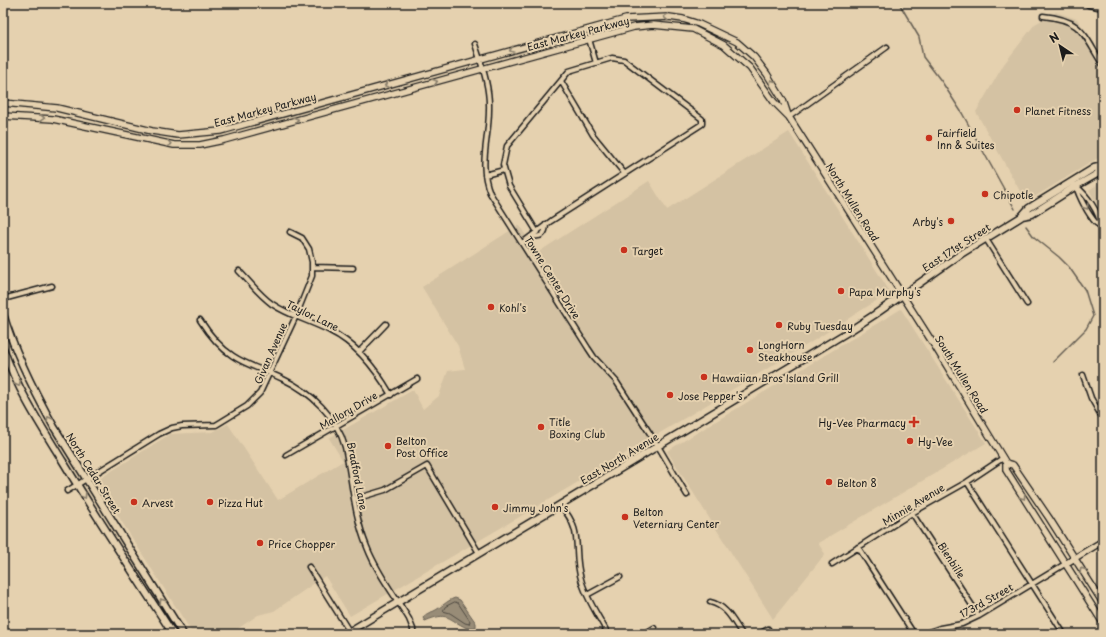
<svg xmlns="http://www.w3.org/2000/svg" width="1106" height="637" viewBox="0 0 1106 637" font-family="'Playpen Sans',sans-serif">
  <rect width="100%" height="100%" fill="#e5d1af"/>
  <filter id="ink" filterUnits="userSpaceOnUse"><feTurbulence type="fractalNoise" baseFrequency=".025" numOctaves="2"/><feDisplacementMap in="SourceGraphic" scale="8" xChannelSelector="R" yChannelSelector="G"/><feConvolveMatrix kernelMatrix="1 2 1 2 8 2 1 2 1" color-interpolation-filters="sRGB"/></filter>
  <g filter="url(#ink)">
    <path fill="#d4c2a3" d="M 1056,12 L 1077,19 L 1103,58 L 1103,155 L 1026,202 L 976,112 L 1004,64 L 1035,24 Z
      M 789,132 L 890,292 L 810,343 L 533,509 L 350,616 L 325,576 L 274,611 L 258,615 L 230,634 L 193,634 L 96,481 L 170,434 L 212,432 L 228,424 L 278,500 L 343,461 L 329,438 L 413,390 L 423,409 L 439,396 L 448,371 L 465,369 L 458,346 L 422,287 L 519,225 L 537,253 L 649,181 L 667,210 Z
      M 1103,181 L 1103,214 L 1089,190 Z
      M 901,309 L 986,443 L 818,543 L 825,554 L 773,619 L 667,451 Z"/>
    <path fill="#988c77" stroke="#665f53" d="M 455,598 L 460,600 L 476,623 L 476,627 L 467,628 C 447,619 449,611 425,621 L 423,618 C 426,613 429,613 434,611 C 442,607 446,601 455,598 Z"/>
    <g fill="none" stroke-linecap="round" stroke-linejoin="round">
      <path stroke="#4e4940" stroke-width="1" d="M 455,602 L 458,603 L 470,621 L 469,624 L 465,623 L 450,613 L 443,611 L 445,607 Z"/>
      <path stroke="#665f53" stroke-width="1.5" d="M 899,3 L 919,37 L 923,57 L 942,82 L 962,113 L 1015,209
        M 1026,226 L 1034,237 L 1059,257 L 1069,267 L 1085,290 L 1093,316 L 1086,329 L 1053,362"/>
      <defs>
        <path id="minor" d="M 1043,16 C 1083,20 1083,34 1103,65
          M 589,39 L 596,63
          M 475,44 C 482,66 490,87 489,110 C 489,140 478,164 490,193 L 588,348 L 594,357 L 616,381 L 658,446 L 687,495
          M 561,81 L 593,135 L 624,173
          M 789,117 L 887,47
          M 485,175 L 504,170
          M 1076,186 C 1079,197 1088,214 1096,223 C 1099,225 1101,226 1103,229
          M 1076,186 C 1087,195 1099,212 1101,226
          M 532,236 C 541,238 546,234 546,224
          M 986,239 L 1027,304
          M 522,243 L 551,221 L 702,124 L 702,119 L 624,60 L 612,58 L 569,71 L 507,146 L 503,165 L 509,186 L 537,232
          M 313,267 L 353,268
          M 239,271 C 250,282 259,295 272,304 C 290,316 311,321 330,331 C 357,344 376,369 391,395
          M 3,299 L 52,286
          M 200,320 C 209,334 219,347 233,356 C 248,366 267,371 283,379 C 311,392 337,417 345,447 C 352,480 354,516 367,547 C 377,573 395,596 409,619 L 413,629 L 413,634
          M 359,352 L 386,324
          M 1083,375 L 1091,398 L 1103,419
          M 286,455 L 417,379
          M 967,482 L 1064,634
          M 67,491 L 159,434 L 172,428 L 182,426 L 216,425 L 247,406 L 260,393 L 296,316 L 312,276 L 312,262 L 309,249 L 302,238 L 290,232
          M 355,499 L 385,490 L 427,466 L 479,553
          M 560,505 C 585,532 572,549 581,579 C 586,599 599,616 608,634
          M 912,513 L 979,616
          M 858,547 L 914,634
          M 832,564 L 912,513 L 967,482 L 1003,458
          M 309,567 L 349,631
          M 587,595 L 620,577
          M 710,602 C 727,606 733,621 742,634
          M 644,634 L 654,628
          M 759,634 L 768,629
          M 923,634 L 940,628 L 962,624 L 979,616 L 1065,564"/>
        <path id="tertiary" d="M 3,103 L 57,108 L 152,131 L 178,135 L 221,131 L 626,19 L 669,17 L 683,19 L 699,24 L 737,42 L 754,57 L 767,74 L 783,100 L 788,115
          M 3,116 L 53,119 L 174,145 L 200,145 L 224,140 L 634,27 L 653,25 L 693,29 L 724,45 L 750,68 L 774,102 L 789,117 L 936,348 L 1006,463 L 1006,470 L 1103,623
          M 1006,463 L 1013,465 L 1049,518 L 1103,603
          M 1065,564 L 1103,541"/>
        <path id="secondary" d="M 1022,216 L 1032,214 L 1076,186 L 1097,174 L 1103,167
          M 3,314 C 15,354 34,391 54,427 L 183,634
          M 3,348 C 17,389 41,426 64,463 C 99,521 136,577 173,634
          M 345,634 L 851,330 L 874,315 L 961,254 L 1021,217 L 1029,208 L 1094,168 L 1103,166"/>
        <path id="motorway" d="M 1089,3 L 1103,6"/>
      </defs>
      <use href="#minor" stroke="#1c1c1c" stroke-width="7"/>
      <use href="#tertiary" stroke="#1c1c1c" stroke-width="8"/>
      <use href="#secondary" stroke="#1c1c1c" stroke-width="9"/>
      <use href="#motorway" stroke="#1c1c1c" stroke-width="11"/>
      <use href="#minor" stroke="#e5d1af" stroke-width="4"/>
      <use href="#tertiary" stroke="#e5d1af" stroke-width="5.5"/>
      <use href="#secondary" stroke="#e5d1af" stroke-width="6"/>
      <use href="#motorway" stroke="#e5d1af" stroke-width="8"/>
    </g>
    <defs><path id="oneway-chevron" d="M-2-3.5L2.5 0L-2 3.5" fill="none" stroke-width="1.6" stroke-linecap="round" stroke-linejoin="round"/></defs>
    <g stroke="#8b806d">
      <use href="#oneway-chevron" transform="translate(666 17) rotate(-177)"/>
      <use href="#oneway-chevron" transform="translate(512 50) rotate(164)"/>
      <use href="#oneway-chevron" transform="translate(435 82) rotate(-16)"/>
      <use href="#oneway-chevron" transform="translate(772 82) rotate(-122)"/>
      <use href="#oneway-chevron" transform="translate(387 85) rotate(164)"/>
      <use href="#oneway-chevron" transform="translate(42 118) rotate(3)"/>
      <use href="#oneway-chevron" transform="translate(296 120) rotate(-16)"/>
      <use href="#oneway-chevron" transform="translate(169 144) rotate(12)"/>
      <use href="#oneway-chevron" transform="translate(1086 207) rotate(57)"/>
      <use href="#oneway-chevron" transform="translate(18 384) rotate(65)"/>
      <use href="#oneway-chevron" transform="translate(49 419) rotate(-119)"/>
      <use href="#oneway-chevron" transform="translate(84 496) rotate(57)"/>
      <use href="#oneway-chevron" transform="translate(1023 497) rotate(58)"/>
      <use href="#oneway-chevron" transform="translate(1082 570) rotate(-122)"/>
      <use href="#oneway-chevron" transform="translate(162 601) rotate(-122)"/>
    </g>
  </g>
  <g fill="#c8321e" stroke="#e5d1af" stroke-width="1.5">
    <circle cx="1017" cy="110" r="4"/>
    <circle cx="929" cy="138" r="4"/>
    <circle cx="985" cy="194" r="4"/>
    <circle cx="951" cy="221" r="4"/>
    <circle cx="624" cy="250" r="4"/>
    <circle cx="841" cy="291" r="4"/>
    <circle cx="491" cy="307" r="4"/>
    <circle cx="779" cy="325" r="4"/>
    <circle cx="750" cy="350" r="4"/>
    <circle cx="704" cy="377" r="4"/>
    <circle cx="670" cy="395" r="4"/>
    <path d="M912 416h4v4h4v4h-4v4h-4v-4h-4v-4h4z"/>
    <circle cx="541" cy="427" r="4"/>
    <circle cx="910" cy="441" r="4"/>
    <circle cx="388" cy="446" r="4"/>
    <circle cx="829" cy="482" r="4"/>
    <circle cx="134" cy="502" r="4"/>
    <circle cx="210" cy="502" r="4"/>
    <circle cx="495" cy="507" r="4"/>
    <circle cx="625" cy="517" r="4"/>
    <circle cx="260" cy="543" r="4"/>
  </g>
  <g text-anchor="middle" dominant-baseline="central" stroke-width="4" stroke-linejoin="round" paint-order="stroke">
    <g font-size="10" fill="#1c1c1c" stroke="#e5d1af">
      <text transform="translate(578 33) rotate(-15)">East Markey Parkway</text>
      <text transform="translate(265 109) rotate(-15)">East Markey Parkway</text>
      <text transform="translate(853 202) rotate(58)">North Mullen Road</text>
      <text transform="translate(956 247) rotate(-33)">East 171st Street</text>
      <text transform="translate(553 277) rotate(58)">Towne Center Drive</text>
      <text transform="translate(313 315) rotate(26)">Taylor Lane</text>
      <text transform="translate(270 353) rotate(-66)">Givan Avenue</text>
      <text transform="translate(962 374) rotate(58)">South Mullen Road</text>
      <text transform="translate(348 410) rotate(-30)">Mallory Drive</text>
      <text transform="translate(619 458) rotate(-31)">East North Avenue</text>
      <text transform="translate(94 473) rotate(58)">North Cedar Street</text>
      <text transform="translate(358 476) rotate(79)">Bradford Lane</text>
      <text transform="translate(913 504) rotate(-31)">Minnie Avenue</text>
      <text transform="translate(952 560) rotate(57)">Bienbille</text>
      <text transform="translate(986 600) rotate(-29)">173rd Street</text>
    </g>
    <g font-size="10" fill="#1c1c1c" stroke="#e5d1af" text-anchor="start">
      <text x="1025" y="110">Planet Fitness</text>
      <text x="937" y="132">Fairfield<tspan x="937" dy="12">Inn &amp; Suites</tspan></text>
      <text x="993" y="194">Chipotle</text>
      <text x="943" y="221" text-anchor="end">Arby's</text>
      <text x="632" y="250">Target</text>
      <text x="849" y="291">Papa Murphy's</text>
      <text x="499" y="307">Kohl's</text>
      <text x="787" y="325">Ruby Tuesday</text>
      <text x="758" y="344">LongHorn<tspan x="758" dy="12">Steakhouse</tspan></text>
      <text x="712" y="377">Hawaiian Bros Island Grill</text>
      <text x="678" y="395">Jose Pepper's</text>
      <text x="549" y="421">Title<tspan x="549" dy="12">Boxing Club</tspan></text>
      <text x="906" y="422" text-anchor="end">Hy-Vee Pharmacy</text>
      <text x="396" y="440">Belton<tspan x="396" dy="12">Post Office</tspan></text>
      <text x="918" y="441">Hy-Vee</text>
      <text x="837" y="482">Belton 8</text>
      <text x="142" y="502">Arvest</text>
      <text x="218" y="502">Pizza Hut</text>
      <text x="503" y="507">Jimmy John's</text>
      <text x="633" y="511">Belton<tspan x="633" dy="12">Veterniary Center</tspan></text>
      <text x="268" y="543">Price Chopper</text>
    </g>
  </g>
  <rect width="1106" height="637" fill="none" stroke="#e5d1af" stroke-width="16"/>
  <rect x="8" y="8" width="1090" height="621" fill="none" stroke="#1c1c1c" stroke-width="1.5" filter="url(#ink)"/>
  <g transform="translate(1060 46) rotate(325)" stroke="#e5d1af" stroke-width="3" paint-order="stroke">
  <path d="M0-3L7 15L0 10L-7 15Z" fill="#1c1c1c"/>
  <text y="-6" font-size="11" font-weight="bold" text-anchor="middle" fill="#1c1c1c">N</text>
  </g>
</svg>
